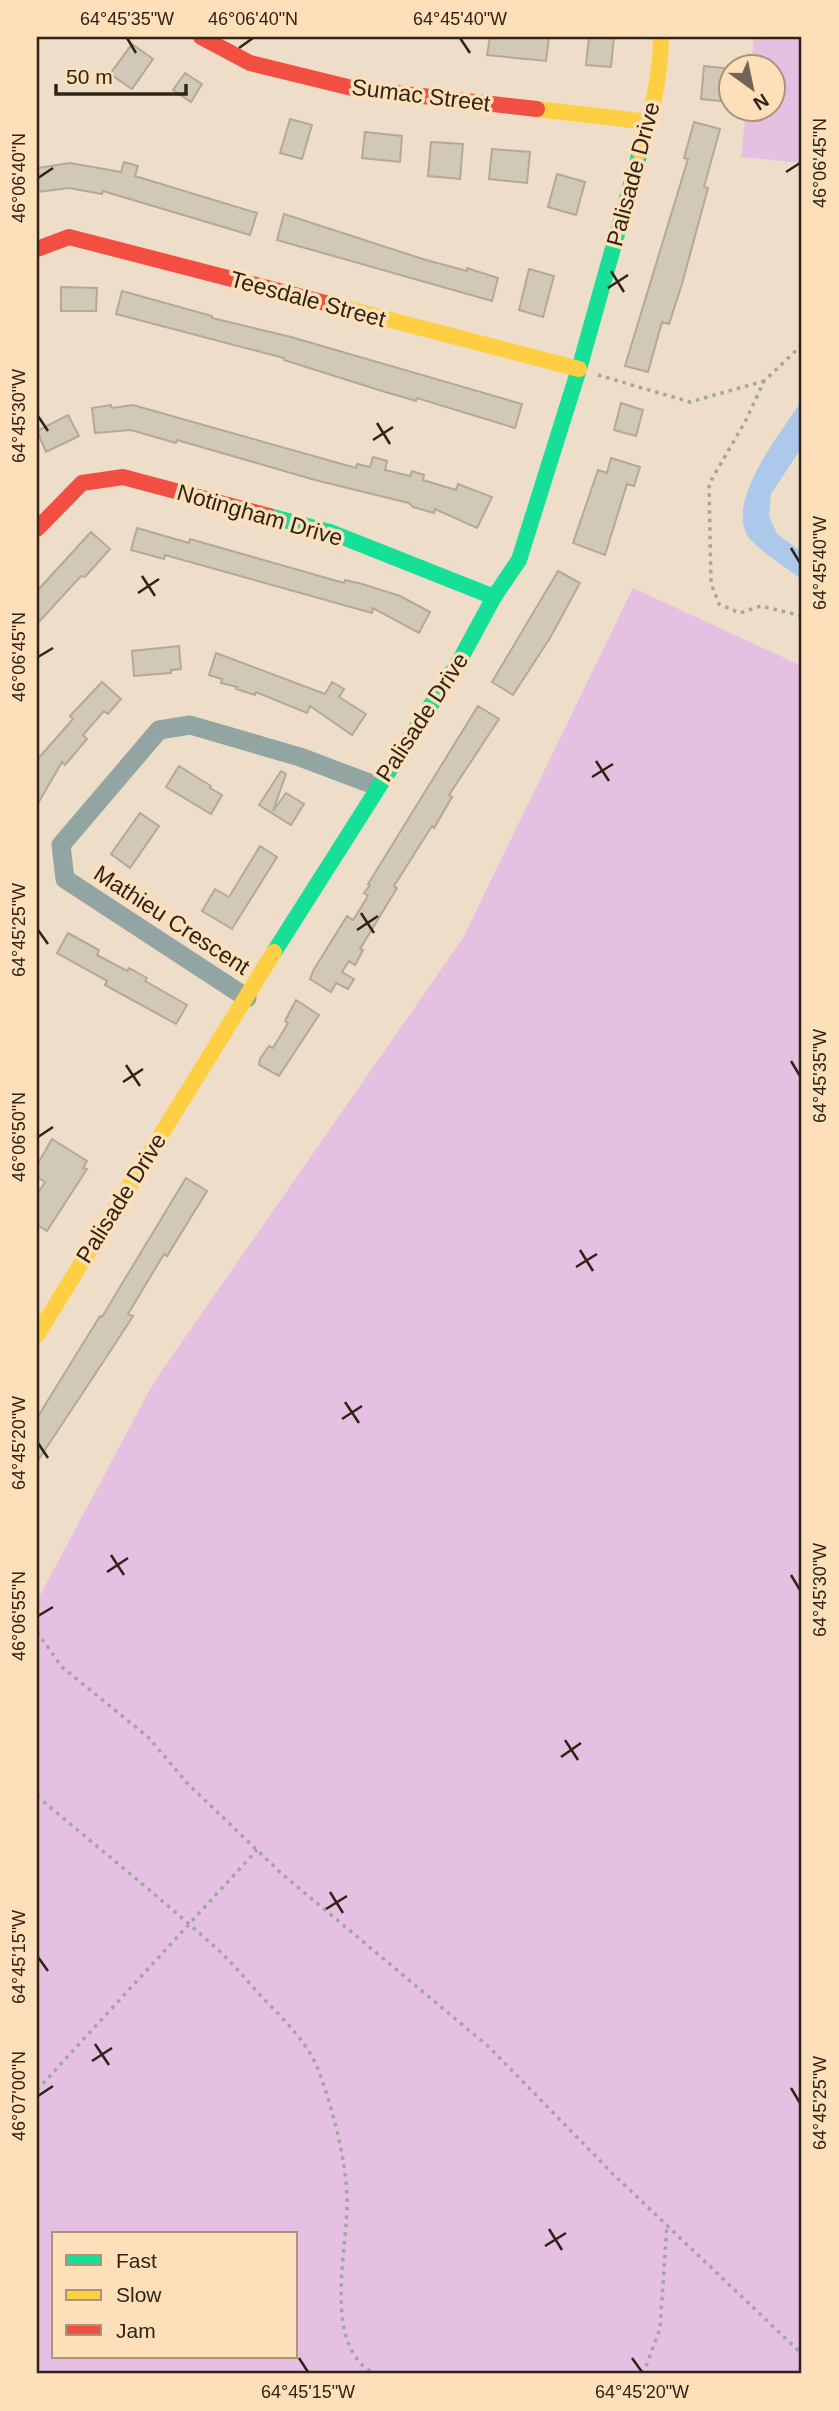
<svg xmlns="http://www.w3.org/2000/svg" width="839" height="2411" viewBox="0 0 839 2411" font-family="Arial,sans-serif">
  <rect width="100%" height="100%" fill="#eeddc8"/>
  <path fill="#e5c0e2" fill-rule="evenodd" d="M 754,37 L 802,37 L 802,163 L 741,157 L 746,109 L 772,108 L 772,66 L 751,66 Z
    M 633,588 L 802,666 L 802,2374 L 37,2374 L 37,1981 L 41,1976 L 37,1971 L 37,1601 L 154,1382 L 463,938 ZM 54,2234 L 296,2234 L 296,2357 L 54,2357 Z"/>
  <path fill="#acc9eb" d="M 802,400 L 802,447 L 771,494 L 769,516 L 777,534 L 802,552 L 802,580 C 790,570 754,547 747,535 C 727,497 782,432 802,400 Z"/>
  <path fill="#d2c8b7" stroke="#b3a997" stroke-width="2" d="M 490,37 L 549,37 L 546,61 L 487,55 Z
    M 589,37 L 614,37 L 611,67 L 586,65 Z
    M 132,44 L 153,59 L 132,89 L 110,74 Z
    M 704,66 L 731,69 L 729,102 L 701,99 Z
    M 185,73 L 202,84 L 191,102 L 173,90 Z
    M 290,119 L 312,125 L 302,159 L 280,153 Z
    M 694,122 L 720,129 L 704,187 L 708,188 L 682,284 L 669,324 L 662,322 L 648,372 L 625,366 L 688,159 L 684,158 Z
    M 365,132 L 402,136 L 400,162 L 362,158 Z
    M 431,142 L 463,144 L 460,179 L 428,176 Z
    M 492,149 L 530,152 L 527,183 L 489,179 Z
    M 124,162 L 138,166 L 135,176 L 257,213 L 250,235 L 103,191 L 102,194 L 69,188 L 37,192 L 37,168 L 70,163 L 121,172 Z
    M 557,174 L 585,182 L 576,215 L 548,207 Z
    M 284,214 L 426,260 L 467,271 L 467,268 L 498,278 L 492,301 L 277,240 Z
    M 529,269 L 554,276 L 543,317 L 519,310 Z
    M 61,287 L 97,288 L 96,311 L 61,311 Z
    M 122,291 L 212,316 L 212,318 L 291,337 L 522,404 L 515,428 L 417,398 L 416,401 L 382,391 L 284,360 L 284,358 L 116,314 Z
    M 621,403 L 643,410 L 636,436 L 614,430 Z
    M 111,405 L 112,408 L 133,405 L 356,468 L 357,464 L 370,467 L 373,457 L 387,461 L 385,470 L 410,476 L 412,471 L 424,475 L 423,480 L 456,490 L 458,484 L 492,497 L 477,528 L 435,509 L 434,513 L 413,507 L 409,503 L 315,480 L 177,440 L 176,443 L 131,430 L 95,433 L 92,408 Z
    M 68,415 L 79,436 L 46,452 L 37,431 Z
    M 611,458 L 640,467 L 634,486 L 627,484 L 605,555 L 573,543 L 598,470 L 607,473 Z
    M 137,528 L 189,543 L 190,539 L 344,583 L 345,580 L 362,584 L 400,596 L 430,612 L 419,633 L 373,608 L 372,613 L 165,555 L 164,559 L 131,550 Z
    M 91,532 L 110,549 L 85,577 L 81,576 L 37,624 L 37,591 Z
    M 558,571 L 580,583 L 550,638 L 513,695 L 492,682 Z
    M 179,646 L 181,669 L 171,670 L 171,673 L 134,676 L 132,651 Z
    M 216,653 L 325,694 L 332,682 L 344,689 L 339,697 L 366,714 L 352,735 L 310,706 L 307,713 L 256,692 L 255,695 L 236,689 L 237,687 L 221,683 L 222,679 L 209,675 Z
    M 102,682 L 121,699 L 108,714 L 104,711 L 83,735 L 87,739 L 65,765 L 62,762 L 37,805 L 37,760 L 73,719 L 70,716 Z
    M 478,706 L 499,719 L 449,795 L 452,797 L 434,828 L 432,826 L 394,886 L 397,888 L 360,949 L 363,950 L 355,965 L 349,961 L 342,972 L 354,979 L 348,989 L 336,983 L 331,992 L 310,979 L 313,971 L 347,916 L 353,920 L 368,896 L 364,893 L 370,885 L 368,884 Z
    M 179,766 L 211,786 L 210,788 L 222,795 L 211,814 L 166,787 Z
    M 281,771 L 286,774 L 273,811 L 286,793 L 304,804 L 291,825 L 259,805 Z
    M 140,813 L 159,826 L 130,868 L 111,854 Z
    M 260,846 L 277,857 L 232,929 L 202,911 L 215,889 L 229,897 Z
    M 68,933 L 99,950 L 97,955 L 127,971 L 129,968 L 147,978 L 145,981 L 187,1005 L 176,1024 L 105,985 L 107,981 L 57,953 Z
    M 296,1000 L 319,1015 L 279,1076 L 259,1065 L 260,1059 L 269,1046 L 273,1048 L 288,1023 L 285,1021 Z
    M 52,1139 L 87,1161 L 83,1168 L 87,1169 L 47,1231 L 37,1225 L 37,1195 L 45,1182 L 37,1177 L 37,1165 Z
    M 186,1178 L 207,1191 L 167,1256 L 164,1254 L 128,1314 L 133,1316 L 111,1350 L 37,1462 L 37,1418 L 100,1316 L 102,1317 L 120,1287 Z"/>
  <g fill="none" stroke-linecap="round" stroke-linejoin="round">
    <path stroke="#9fa7a0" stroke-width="3.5" stroke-dasharray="3.5 5" stroke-linecap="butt" d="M 802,345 L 764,381 L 746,420 L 709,484 L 711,583 L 719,604 L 740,613 L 761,606 L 802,616
      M 598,375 L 690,402 L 764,381
      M 37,1632 L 62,1667 L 148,1737 L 188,1784 L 281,1873 L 489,2047 L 614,2175 L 802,2354
      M 37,1796 C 96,1846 157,1895 215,1947 C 232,1962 246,1980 262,1997 C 285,2021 310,2044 321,2077 C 334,2115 345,2156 347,2196 C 349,2246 320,2346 375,2374
      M 37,2090 L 257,1850
      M 643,2374 L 660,2329 L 667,2224"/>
    <path stroke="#92a5a2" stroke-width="19" d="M 247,998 L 65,879 L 61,845 L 159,730 L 190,725 L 300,757 L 377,786"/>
    <path stroke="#16e098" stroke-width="16" d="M 269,516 L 330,532 L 494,597
      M 274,952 L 462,656 L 494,597 L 519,560 L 579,369 L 640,152"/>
    <path stroke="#ffcf43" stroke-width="16" d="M 537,109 L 649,122
      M 640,152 C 651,115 661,76 661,37
      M 337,306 L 579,369
      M 37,1335 L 274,952"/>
    <path stroke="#f24e42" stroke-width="16" d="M 201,37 L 250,63 L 352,88 L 537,109
      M 37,249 L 69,237 L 337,306
      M 37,529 L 82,483 L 123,477 L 269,516"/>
  </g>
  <path fill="none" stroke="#2f2415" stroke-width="2.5" d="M 127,38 L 136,53M 460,38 L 470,53M 239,48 L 253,38M 786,172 L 800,163M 38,178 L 53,168M 611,271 L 624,292M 608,288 L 628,275M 38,416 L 48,431M 377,423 L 390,444M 373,440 L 393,427M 791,548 L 800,563M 142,576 L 155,596M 138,593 L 159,579M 38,657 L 53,648M 596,761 L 609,781M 592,777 L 613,764M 361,913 L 374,933M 38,930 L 48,944M 357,930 L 378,916M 791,1061 L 800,1076M 126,1065 L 140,1086M 123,1082 L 143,1069M 38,1137 L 53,1127M 580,1250 L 593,1271M 576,1267 L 597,1254M 345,1402 L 359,1423M 342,1419 L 362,1406M 38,1443 L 48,1458M 111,1555 L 124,1575M 107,1572 L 128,1558M 791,1575 L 800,1590M 38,1616 L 53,1607M 565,1740 L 578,1760M 561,1757 L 581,1743M 330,1892 L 343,1913M 326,1909 L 347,1896M 38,1957 L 48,1971M 95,2044 L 109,2065M 92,2061 L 112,2048M 791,2088 L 800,2103M 38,2096 L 53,2086M 549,2229 L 562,2250M 545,2246 L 566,2233M 299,2358 L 308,2372M 632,2358 L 642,2372"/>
  <g text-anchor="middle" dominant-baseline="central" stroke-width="7" stroke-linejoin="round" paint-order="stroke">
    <g font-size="23" fill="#2f2415" stroke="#fddfb9">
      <text transform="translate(421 95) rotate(7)">Sumac Street</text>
      <text transform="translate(633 174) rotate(-75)">Palisade Drive</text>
      <text transform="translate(308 299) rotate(15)">Teesdale Street</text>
      <text transform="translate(260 515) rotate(16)">Notingham Drive</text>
      <text transform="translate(422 717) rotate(-57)">Palisade Drive</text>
      <text transform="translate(172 920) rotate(33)">Mathieu Crescent</text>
      <text transform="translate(121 1198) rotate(-58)">Palisade Drive</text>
    </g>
  </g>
  <rect width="839" height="2411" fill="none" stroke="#fddfb9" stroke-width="77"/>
  <rect x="52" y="2232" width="245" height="126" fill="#fddfb9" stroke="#ab9477" stroke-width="2"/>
  <rect x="66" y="2255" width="35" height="10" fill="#16e098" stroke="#ab9477" stroke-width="2"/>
  <text x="116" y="2268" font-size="21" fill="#2f2415">Fast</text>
  <rect x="66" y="2290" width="35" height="10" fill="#ffcf43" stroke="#ab9477" stroke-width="2"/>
  <text x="116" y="2302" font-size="21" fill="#2f2415">Slow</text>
  <rect x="66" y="2325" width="35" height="10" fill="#f24e42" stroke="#ab9477" stroke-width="2"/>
  <text x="116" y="2338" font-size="21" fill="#2f2415">Jam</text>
  <g transform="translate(752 88) rotate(147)"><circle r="33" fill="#fddfb9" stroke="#ab9477" stroke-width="2"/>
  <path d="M0-5L12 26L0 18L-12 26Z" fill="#726554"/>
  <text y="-10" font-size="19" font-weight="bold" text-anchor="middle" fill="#2f2415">N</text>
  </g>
  <path d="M56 84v10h130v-10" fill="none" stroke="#2f2415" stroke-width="3.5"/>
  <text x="66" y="84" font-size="21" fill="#2f2415" stroke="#fddfb9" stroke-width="5" paint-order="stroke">50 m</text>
  <rect x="38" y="38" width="762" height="2334" fill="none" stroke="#2f2415" stroke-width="2.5"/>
  <g font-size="18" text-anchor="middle" fill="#2f2415">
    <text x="127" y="25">64°45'35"W</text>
    <text x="253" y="25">46°06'40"N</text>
    <text x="460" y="25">64°45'40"W</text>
    <text transform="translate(820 163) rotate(-90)" y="6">46°06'45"N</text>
    <text transform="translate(19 178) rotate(-90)" y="6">46°06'40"N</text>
    <text transform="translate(19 416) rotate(-90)" y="6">64°45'30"W</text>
    <text transform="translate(820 563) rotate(-90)" y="6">64°45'40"W</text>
    <text transform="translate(19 657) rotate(-90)" y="6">46°06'45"N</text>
    <text transform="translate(19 930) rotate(-90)" y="6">64°45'25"W</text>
    <text transform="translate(820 1076) rotate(-90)" y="6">64°45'35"W</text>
    <text transform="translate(19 1137) rotate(-90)" y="6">46°06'50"N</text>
    <text transform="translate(19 1443) rotate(-90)" y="6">64°45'20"W</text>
    <text transform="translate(820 1590) rotate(-90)" y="6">64°45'30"W</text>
    <text transform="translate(19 1616) rotate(-90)" y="6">46°06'55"N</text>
    <text transform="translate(19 1957) rotate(-90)" y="6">64°45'15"W</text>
    <text transform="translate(19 2096) rotate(-90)" y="6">46°07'00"N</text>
    <text transform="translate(820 2103) rotate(-90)" y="6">64°45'25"W</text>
    <text x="308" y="2398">64°45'15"W</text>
    <text x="642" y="2398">64°45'20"W</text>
  </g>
</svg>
